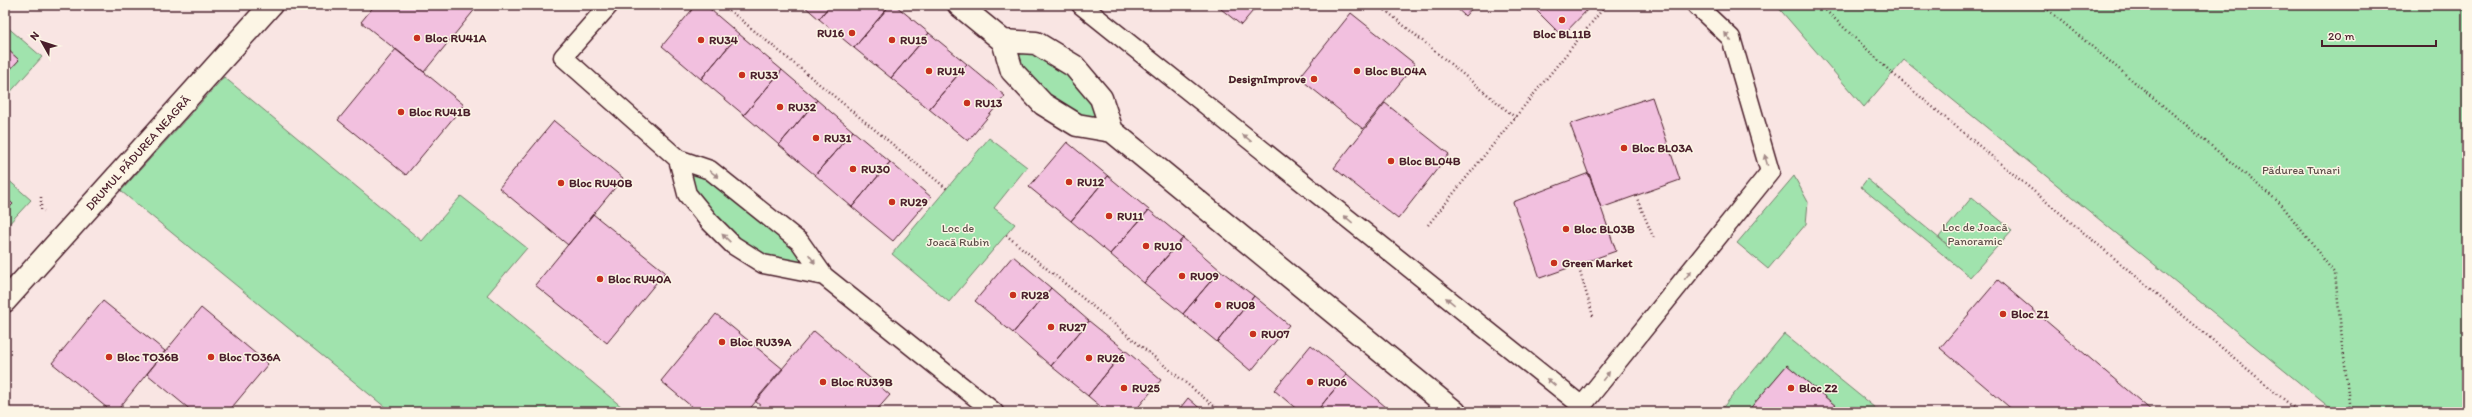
<svg xmlns="http://www.w3.org/2000/svg" width="2472" height="417" viewBox="0 0 2472 417" font-family="Itim,sans-serif">
  <rect width="100%" height="100%" fill="#f9e5e3"/>
  <filter id="ink" filterUnits="userSpaceOnUse"><feTurbulence type="fractalNoise" baseFrequency=".025" numOctaves="2"/><feDisplacementMap in="SourceGraphic" scale="8" xChannelSelector="R" yChannelSelector="G"/><feConvolveMatrix kernelMatrix="1 2 1 2 8 2 1 2 1" color-interpolation-filters="sRGB"/></filter>
  <g filter="url(#ink)">
    <path fill="#a0e3ad" stroke="#75816c" d="M 1776,5 L 2467,5 L 2467,412 L 2335,412 L 1904,60 L 1864,107 Z
      M 5,25 L 42,57 L 5,98 L 5,75 L 19,60 L 5,47 Z
      M 1003,41 L 1074,66 L 1112,131 L 1043,104 Z
      M 224,77 L 422,241 L 461,196 L 527,248 L 487,295 L 628,412 L 391,412 L 128,197 L 121,191 Z
      M 989,138 L 1027,167 L 994,208 L 1015,224 L 949,302 L 892,254 Z
      M 678,159 L 710,170 L 824,276 L 792,271 L 709,221 Z
      M 1794,176 L 1808,202 L 1806,224 L 1768,269 L 1737,243 Z
      M 5,177 L 31,200 L 5,228 L 5,212 L 12,204 L 5,197 Z
      M 1867,179 L 1951,248 L 1939,237 L 1972,197 L 2012,230 L 1970,277 L 1861,187 Z
      M 1784,334 L 1880,412 L 1843,412 L 1787,365 L 1747,412 L 1719,412 Z"/>
    <path fill="#f2c0df" stroke="#4a1f2b" d="M 375,5 L 471,5 L 476,8 L 424,72 L 361,22 Z
      M 696,5 L 705,5 L 739,34 L 701,79 L 662,46 Z
      M 803,5 L 830,5 L 819,19 Z
      M 830,5 L 890,5 L 854,48 L 819,19 Z
      M 890,5 L 895,5 L 929,33 L 891,78 L 854,48 Z
      M 1216,5 L 1258,5 L 1241,25 Z
      M 1453,5 L 1475,5 L 1465,16 Z
      M 1531,5 L 1592,5 L 1562,36 Z
      M 1351,13 L 1415,64 L 1363,129 L 1299,78 Z
      M 929,33 L 967,64 L 929,109 L 891,78 Z
      M 739,34 L 782,70 L 744,115 L 701,79 Z
      M 5,47 L 19,60 L 5,75 Z
      M 396,49 L 464,105 L 406,175 L 338,120 Z
      M 967,64 L 1005,96 L 968,141 L 929,109 Z
      M 782,70 L 817,100 L 779,145 L 744,115 Z
      M 1652,97 L 1680,180 L 1601,208 L 1570,124 Z
      M 817,100 L 853,131 L 815,175 L 779,145 Z
      M 1385,103 L 1449,154 L 1398,219 L 1334,168 Z
      M 554,121 L 623,178 L 568,245 L 499,188 Z
      M 853,131 L 890,162 L 852,207 L 815,175 Z
      M 1067,142 L 1108,176 L 1071,221 L 1029,187 Z
      M 890,162 L 931,197 L 893,241 L 852,207 Z
      M 1589,173 L 1616,251 L 1540,278 L 1513,202 Z
      M 1108,176 L 1149,210 L 1110,254 L 1071,221 Z
      M 5,197 L 13,204 L 5,212 Z
      M 1149,210 L 1183,238 L 1144,283 L 1110,254 Z
      M 593,214 L 665,272 L 607,343 L 535,285 Z
      M 1183,238 L 1220,270 L 1183,314 L 1144,283 Z
      M 1013,256 L 1051,288 L 1013,333 L 975,301 Z
      M 1220,270 L 1254,296 L 1217,342 L 1183,314 Z
      M 1998,280 L 2153,412 L 2015,412 L 1940,348 Z
      M 1051,288 L 1089,321 L 1051,366 L 1013,333 Z
      M 1254,296 L 1289,325 L 1251,371 L 1217,342 Z
      M 103,301 L 165,351 L 116,412 L 112,412 L 52,363 Z
      M 201,308 L 268,364 L 228,412 L 193,412 L 147,374 Z
      M 716,314 L 783,369 L 747,412 L 698,412 L 661,381 Z
      M 1089,321 L 1125,350 L 1088,396 L 1051,366 Z
      M 814,331 L 890,395 L 875,412 L 768,412 L 755,401 Z
      M 1311,345 L 1347,374 L 1316,412 L 1300,412 L 1274,390 Z
      M 1125,350 L 1161,380 L 1134,412 L 1107,412 L 1088,396 Z
      M 1787,365 L 1843,412 L 1747,412 Z
      M 1347,374 L 1386,407 L 1381,412 L 1316,412 Z
      M 1188,398 L 1204,412 L 1177,412 Z"/>
    <g fill="none" stroke-linecap="round" stroke-linejoin="round">
      <defs>
        <path id="lane" d="M 609,5 L 563,57 L 678,159 L 710,170 L 800,242 L 824,276 L 763,264 L 733,245 L 709,221 L 687,194 L 678,159
          M 1081,5 L 1582,406
          M 824,276 L 994,412
          M 1577,412 L 1770,172 L 1731,38 L 1696,5"/>
        <path id="street" d="M 959,5 L 1003,41
          M 1112,131 L 1101,98 L 1074,66 L 1036,43 L 1003,41 L 1012,71 L 1043,104 L 1077,125 L 1112,131 L 1455,412
          M 5,301 L 271,5"/>
      </defs>
      <use href="#lane" stroke="#4a1f2b" stroke-width="21"/>
      <use href="#street" stroke="#4a1f2b" stroke-width="25"/>
      <path stroke="#4a1f2b" stroke-width="2.5" stroke-dasharray="1 3" stroke-linecap="butt" d="M 723,5 L 947,189
        M 1379,5 L 1516,118
        M 1820,5 L 1893,74 L 2299,412
        M 2042,5 L 2281,204 L 2335,274 L 2350,412
        M 1636,196 L 1654,239
        M 41,197 L 41,210 L 44,211
        M 1428,225 L 1606,5
        M 1006,235 L 1221,412
        M 1578,265 L 1593,316"/>
      <use href="#lane" stroke="#fcf5e5" stroke-width="18"/>
      <use href="#street" stroke="#fcf5e5" stroke-width="22"/>
    </g>
    <defs><path id="oneway-solid" d="M-6-.8H1V-3.2L6.5 0L1 3.2V.8H-6Z"/></defs>
    <g fill="#a38a88">
      <use href="#oneway-solid" transform="translate(1728 37) rotate(-127)"/>
      <use href="#oneway-solid" transform="translate(1247 138) rotate(-141)"/>
      <use href="#oneway-solid" transform="translate(1766 160) rotate(-106)"/>
      <use href="#oneway-solid" transform="translate(714 174) rotate(37)"/>
      <use href="#oneway-solid" transform="translate(1348 219) rotate(-141)"/>
      <use href="#oneway-solid" transform="translate(726 238) rotate(-136)"/>
      <use href="#oneway-solid" transform="translate(812 259) rotate(55)"/>
      <use href="#oneway-solid" transform="translate(1688 275) rotate(-51)"/>
      <use href="#oneway-solid" transform="translate(1450 301) rotate(-141)"/>
      <use href="#oneway-solid" transform="translate(1606 376) rotate(-51)"/>
      <use href="#oneway-solid" transform="translate(1551 382) rotate(-141)"/>
    </g>
  </g>
  <g fill="#c8321e" stroke="#fcf5e5" stroke-width="1.5">
    <circle cx="1562" cy="20" r="4"/>
    <circle cx="852" cy="33" r="4"/>
    <circle cx="417" cy="38" r="4"/>
    <circle cx="701" cy="40" r="4"/>
    <circle cx="892" cy="40" r="4"/>
    <circle cx="929" cy="71" r="4"/>
    <circle cx="1357" cy="71" r="4"/>
    <circle cx="742" cy="75" r="4"/>
    <circle cx="1314" cy="79" r="4"/>
    <circle cx="967" cy="103" r="4"/>
    <circle cx="780" cy="107" r="4"/>
    <circle cx="401" cy="112" r="4"/>
    <circle cx="816" cy="138" r="4"/>
    <circle cx="1624" cy="148" r="4"/>
    <circle cx="1391" cy="161" r="4"/>
    <circle cx="853" cy="169" r="4"/>
    <circle cx="1069" cy="182" r="4"/>
    <circle cx="561" cy="183" r="4"/>
    <circle cx="892" cy="202" r="4"/>
    <circle cx="1109" cy="216" r="4"/>
    <circle cx="1566" cy="229" r="4"/>
    <circle cx="1146" cy="246" r="4"/>
    <circle cx="1554" cy="263" r="4"/>
    <circle cx="1182" cy="276" r="4"/>
    <circle cx="600" cy="279" r="4"/>
    <circle cx="1013" cy="295" r="4"/>
    <circle cx="1218" cy="305" r="4"/>
    <circle cx="2003" cy="314" r="4"/>
    <circle cx="1051" cy="327" r="4"/>
    <circle cx="1253" cy="334" r="4"/>
    <circle cx="722" cy="342" r="4"/>
    <circle cx="109" cy="357" r="4"/>
    <circle cx="211" cy="357" r="4"/>
    <circle cx="1089" cy="358" r="4"/>
    <circle cx="823" cy="382" r="4"/>
    <circle cx="1310" cy="382" r="4"/>
    <circle cx="1124" cy="388" r="4"/>
    <circle cx="1791" cy="388" r="4"/>
  </g>
  <g text-anchor="middle" dominant-baseline="central" stroke-width="3" stroke-linejoin="round" paint-order="stroke">
    <g font-size="12" font-weight="bold" fill="#4a1f2b" stroke="#fcf5e5" text-anchor="start">
      <text x="844" y="33" text-anchor="end">RU16</text>
      <text x="1562" y="34" text-anchor="middle">Bloc BL11B</text>
      <text x="425" y="38">Bloc RU41A</text>
      <text x="709" y="40">RU34</text>
      <text x="900" y="40">RU15</text>
      <text x="937" y="71">RU14</text>
      <text x="1365" y="71">Bloc BL04A</text>
      <text x="750" y="75">RU33</text>
      <text x="1306" y="79" text-anchor="end">DesignImprove</text>
      <text x="975" y="103">RU13</text>
      <text x="788" y="107">RU32</text>
      <text x="409" y="112">Bloc RU41B</text>
      <text x="824" y="138">RU31</text>
      <text x="1632" y="148">Bloc BL03A</text>
      <text x="1399" y="161">Bloc BL04B</text>
      <text x="861" y="169">RU30</text>
      <text x="1077" y="182">RU12</text>
      <text x="569" y="183">Bloc RU40B</text>
      <text x="900" y="202">RU29</text>
      <text x="1117" y="216">RU11</text>
      <text x="1574" y="229">Bloc BL03B</text>
      <text x="1154" y="246">RU10</text>
      <text x="1562" y="263">Green Market</text>
      <text x="1190" y="276">RU09</text>
      <text x="608" y="279">Bloc RU40A</text>
      <text x="1021" y="295">RU28</text>
      <text x="1226" y="305">RU08</text>
      <text x="2011" y="314">Bloc Z1</text>
      <text x="1059" y="327">RU27</text>
      <text x="1261" y="334">RU07</text>
      <text x="730" y="342">Bloc RU39A</text>
      <text x="117" y="357">Bloc TO36B</text>
      <text x="219" y="357">Bloc TO36A</text>
      <text x="1097" y="358">RU26</text>
      <text x="831" y="382">Bloc RU39B</text>
      <text x="1318" y="382">RU06</text>
      <text x="1132" y="388">RU25</text>
      <text x="1799" y="388">Bloc Z2</text>
    </g>
    <g font-size="12" fill="#4a1f2b" stroke="#fcf5e5">
      <text transform="translate(138 153) rotate(-48)">DRUMUL PĂDUREA NEAGRĂ</text>
    </g>
    <g font-size="12" fill="#60504c" stroke="#fcf5e5">
      <text x="2301" y="170">Pădurea Tunari</text>
      <text x="1975" y="227">Loc de Joacă<tspan x="1975" dy="14">Panoramic</tspan></text>
      <text x="958" y="228">Loc de<tspan x="958" dy="14">Joacă Rubin</tspan></text>
    </g>
  </g>
  <rect width="2472" height="417" fill="none" stroke="#fcf5e5" stroke-width="20"/>
  <rect x="10" y="10" width="2452" height="397" fill="none" stroke="#4a1f2b" stroke-width="1.5" filter="url(#ink)"/>
  <g transform="translate(42 42) rotate(309)" stroke="#fcf5e5" stroke-width="3" paint-order="stroke">
  <path d="M0-3L7 15L0 10L-7 15Z" fill="#4a1f2b"/>
  <text y="-6" font-size="11" font-weight="bold" text-anchor="middle" fill="#4a1f2b">N</text>
  </g>
  <path d="M2322 40v6h114v-6" fill="none" stroke="#4a1f2b" stroke-width="2"/>
  <text x="2328" y="40" font-size="12" fill="#4a1f2b" stroke="#fcf5e5" stroke-width="3" paint-order="stroke">20 m</text>
</svg>
